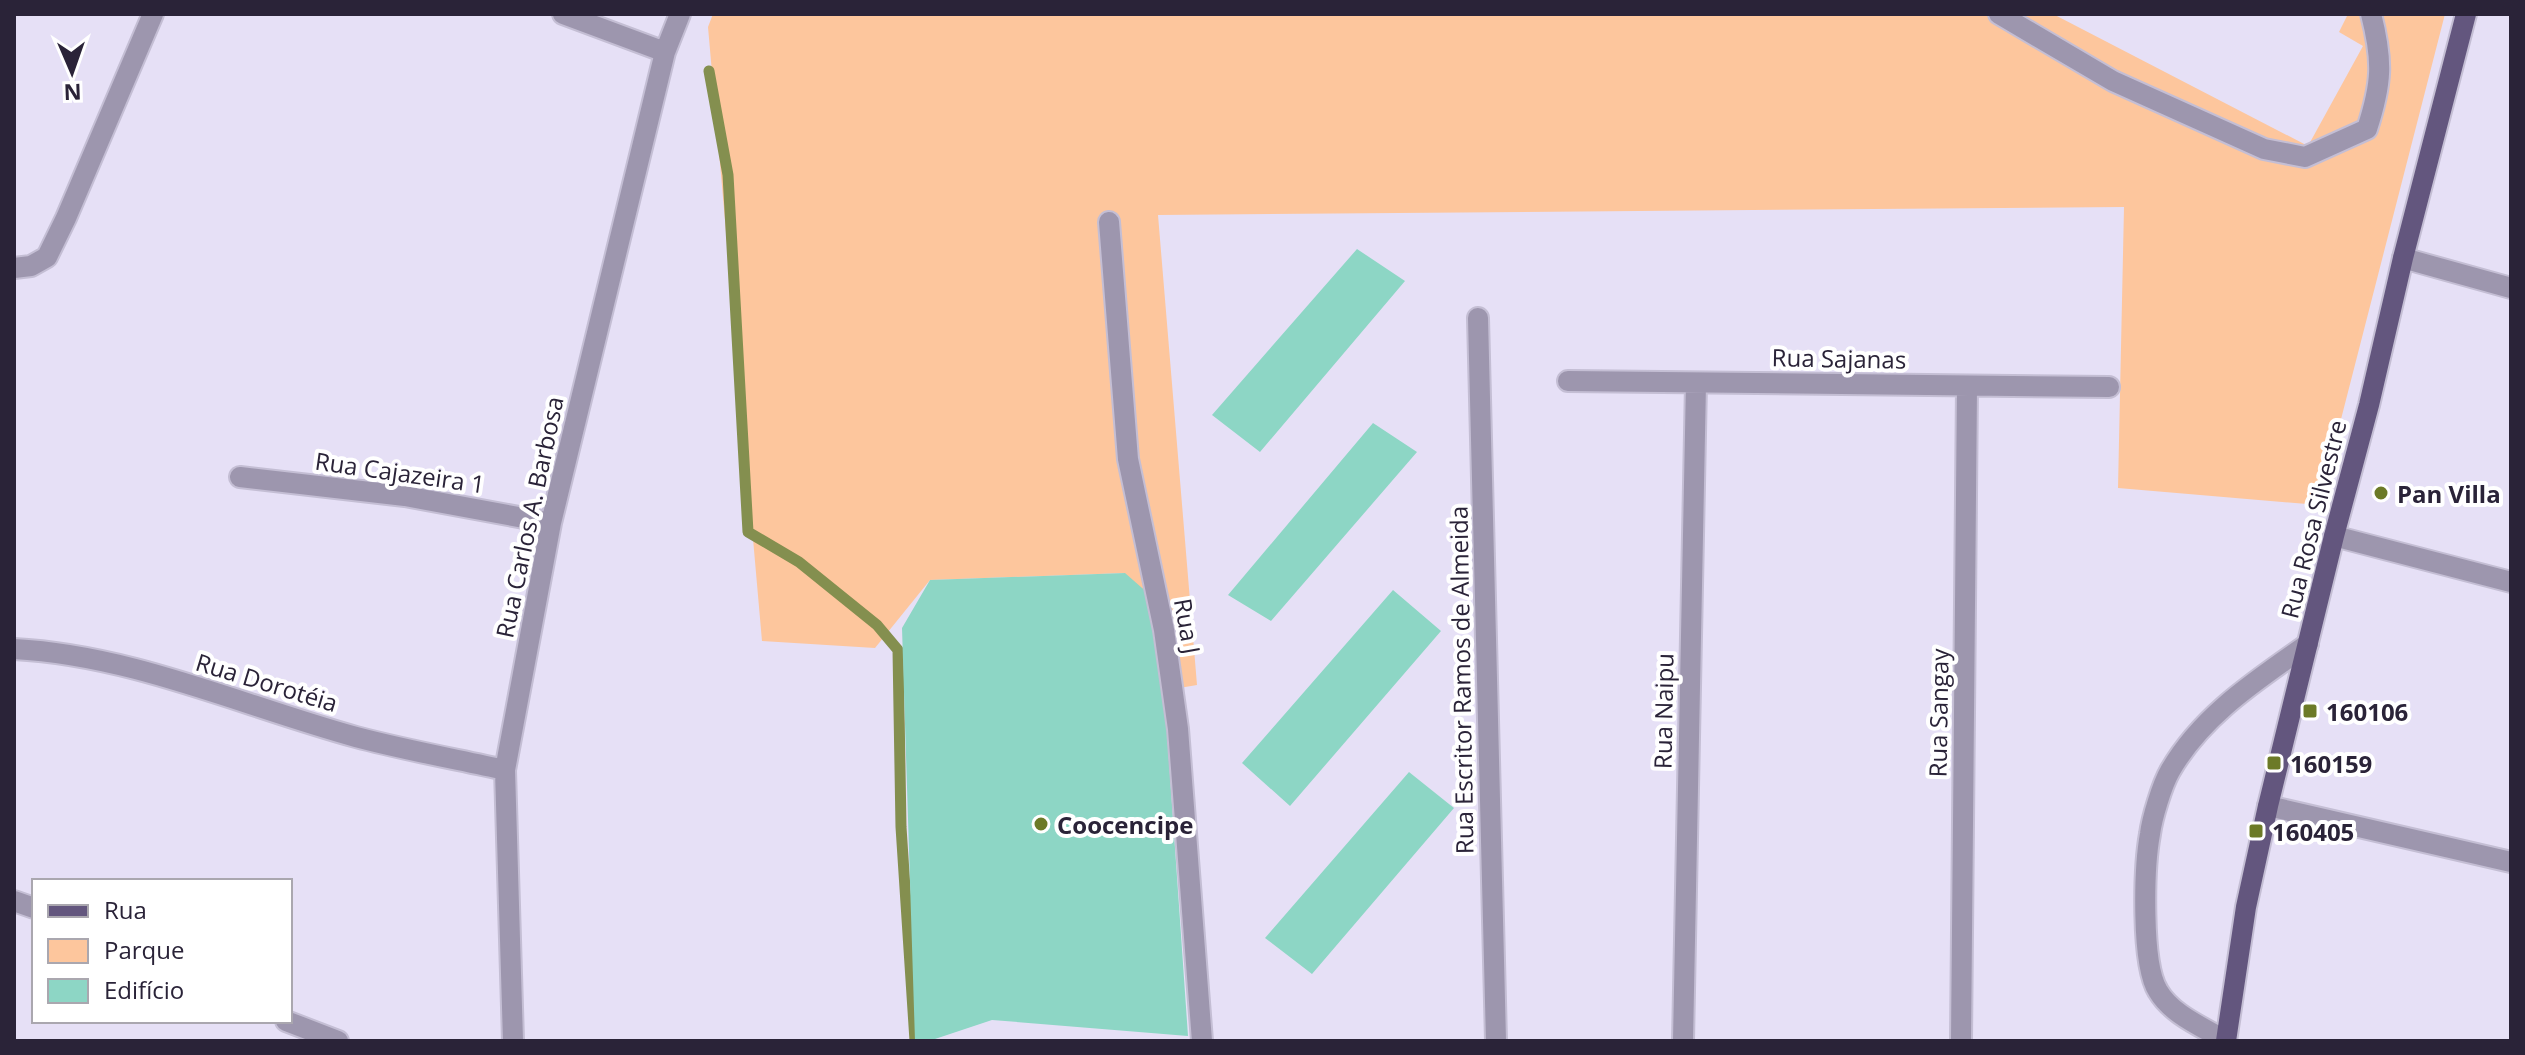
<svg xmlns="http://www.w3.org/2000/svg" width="2525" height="1055" viewBox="0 0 2525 1055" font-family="'Open Sans',sans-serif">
  <rect width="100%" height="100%" fill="#e6e0f6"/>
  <path fill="#fdc69d" d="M 713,14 L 2053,14 L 2308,146 L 2363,46 L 2339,32 L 2348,14 L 2445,14 L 2319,505 L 2118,488 L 2124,207 L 1158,215 L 1197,685 L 1132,696 L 1125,573 L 930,580 L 875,648 L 762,641 L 708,27 Z"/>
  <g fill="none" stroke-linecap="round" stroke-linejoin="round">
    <path stroke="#848f4f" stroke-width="11" d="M 709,71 L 728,175 L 748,532 L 799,562 L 877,625 L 898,650 L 901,827 L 915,1041"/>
  </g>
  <path fill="#8dd6c5" d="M 1357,249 L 1405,281 L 1260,452 L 1212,415 Z
    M 1373,423 L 1417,452 L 1271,621 L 1228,595 Z
    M 1125,573 L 1158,602 L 1188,1036 L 992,1020 L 929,1041 L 915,1041 L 902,628 L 930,580 Z
    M 1393,590 L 1441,631 L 1290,806 L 1242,763 Z
    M 1409,772 L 1454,808 L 1312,974 L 1265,938 Z"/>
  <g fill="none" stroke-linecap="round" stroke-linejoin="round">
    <defs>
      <path id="minor" d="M 563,14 L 665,52
        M 1999,14 L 2113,81 L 2264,149 L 2305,157 L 2367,129 C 2382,83 2383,61 2371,14
        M 1109,222 L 1128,459 L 1164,630 L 1178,729 L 1202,1041
        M 2403,258 L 2511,288
        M 14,268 L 31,266 L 47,257 L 66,218 L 153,14
        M 1478,318 L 1496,1041
        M 1568,381 L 2109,387
        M 240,477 L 405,496 L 551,523
        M 2334,536 L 2511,582
        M 14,649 C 132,655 243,706 356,737 C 405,750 455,759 505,770
        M 2268,806 L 2511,862
        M 14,901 L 34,908
        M 286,1021 L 338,1041
        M 513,1041 L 505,770 L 551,523 L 665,52 L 680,14
        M 1683,1041 L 1696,383
        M 1961,1041 L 1967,386
        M 2226,1041 C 2203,1027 2172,1015 2158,991 C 2141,964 2144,867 2150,834 C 2152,818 2162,785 2170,771 C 2202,715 2257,680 2308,644"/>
      <path id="major" d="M 2226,1041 L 2246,907 L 2268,806 L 2334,536 L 2369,405 L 2403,258 L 2466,14"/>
    </defs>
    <use href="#minor" stroke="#c4bed4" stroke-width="24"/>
    <use href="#major" stroke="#c4bed4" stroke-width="24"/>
    <use href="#minor" stroke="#9d96ae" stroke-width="20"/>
    <use href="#major" stroke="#63567e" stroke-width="20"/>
  </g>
  <g fill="#6c7a27" stroke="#fff" stroke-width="3">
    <circle cx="2381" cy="493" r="8"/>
    <rect x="2302" y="703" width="16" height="16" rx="4"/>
    <rect x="2266" y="755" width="16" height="16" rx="4"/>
    <circle cx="1041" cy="824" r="8"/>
    <rect x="2248" y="823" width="16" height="16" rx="4"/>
  </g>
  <g text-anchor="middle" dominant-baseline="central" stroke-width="8" stroke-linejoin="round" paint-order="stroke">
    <g font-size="24" fill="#2a2338" stroke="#fff">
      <text transform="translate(1839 358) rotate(1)">Rua Sajanas</text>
      <text transform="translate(400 472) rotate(8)">Rua Cajazeira 1</text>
      <text transform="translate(529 517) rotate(-78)">Rua Carlos A. Barbosa</text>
      <text transform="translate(2313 519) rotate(-76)">Rua Rosa Silvestre</text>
      <text transform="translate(1188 626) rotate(80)">Rua J</text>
      <text transform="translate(1461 680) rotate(-91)">Rua Escritor Ramos de Almeida</text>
      <text transform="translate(267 682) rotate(17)">Rua Dorotéia</text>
      <text transform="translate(1663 711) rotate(-89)">Rua Naipu</text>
      <text transform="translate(1938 713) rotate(-89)">Rua Sangay</text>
    </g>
    <g font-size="24" font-weight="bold" fill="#2a2338" stroke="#fff" text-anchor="start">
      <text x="2397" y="493">Pan Villa</text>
      <text x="2326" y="711">160106</text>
      <text x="2290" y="763">160159</text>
      <text x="1057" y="824">Coocencipe</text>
      <text x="2272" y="831">160405</text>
    </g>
  </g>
  <rect width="2525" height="1055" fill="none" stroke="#2a2338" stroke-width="32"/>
  <rect x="32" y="879" width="260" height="144" fill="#ffffff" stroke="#aaa7af" stroke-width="2"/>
  <rect x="48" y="905" width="40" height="12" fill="#63567e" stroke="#aaa7af" stroke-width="2"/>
  <text x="104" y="919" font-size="24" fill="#2a2338">Rua</text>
  <rect x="48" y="939" width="40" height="24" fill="#fdc69d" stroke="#aaa7af" stroke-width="2"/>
  <text x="104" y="959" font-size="24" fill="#2a2338">Parque</text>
  <rect x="48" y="979" width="40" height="24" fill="#8dd6c5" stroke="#aaa7af" stroke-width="2"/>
  <text x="104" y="999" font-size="24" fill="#2a2338">Edifício</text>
  <g transform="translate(72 72) rotate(178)" stroke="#ffffff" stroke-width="6" paint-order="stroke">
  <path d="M0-6L14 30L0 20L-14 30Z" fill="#2a2338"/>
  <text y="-12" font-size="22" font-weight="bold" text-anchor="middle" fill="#2a2338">N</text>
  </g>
</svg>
